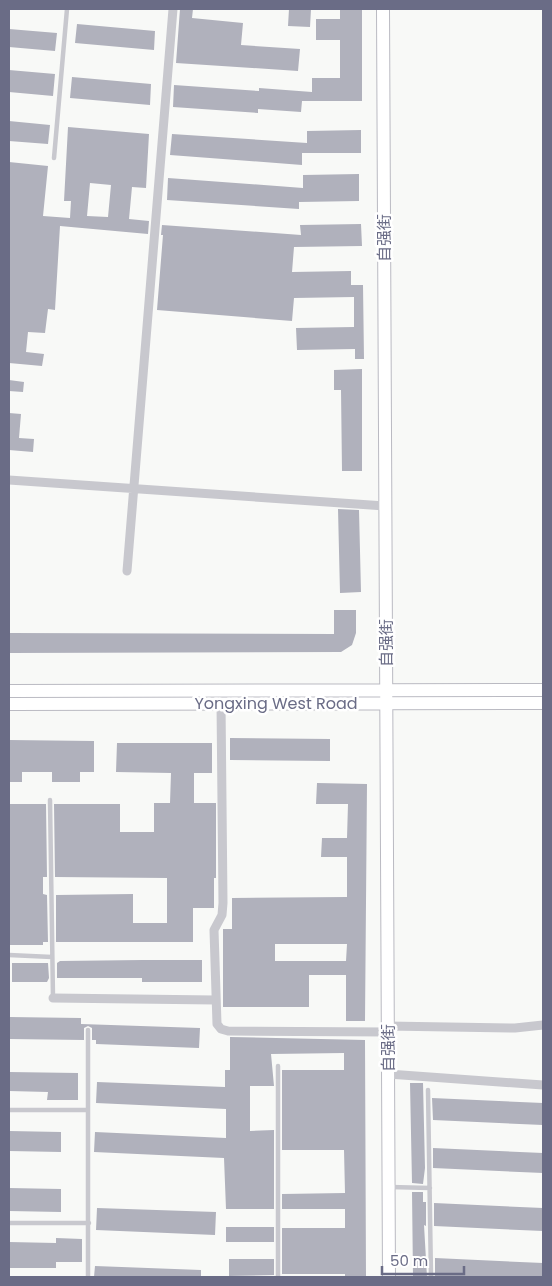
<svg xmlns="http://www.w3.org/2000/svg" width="552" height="1286" viewBox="0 0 552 1286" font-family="Poppins,'Noto Sans SC',sans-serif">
  <rect width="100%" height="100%" fill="#f8f9f7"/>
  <path fill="#b0b1bc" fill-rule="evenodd" d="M 180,9 L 193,9 L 192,18 L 243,23 L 241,45 L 300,49 L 298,71 L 176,63 Z
    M 289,9 L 311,9 L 310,27 L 288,26 Z
    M 340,9 L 362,9 L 362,101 L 302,101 L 301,112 L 258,109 L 258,113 L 173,107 L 174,85 L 259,91 L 259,88 L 312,92 L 312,78 L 340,78 L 340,40 L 316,40 L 316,19 L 340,19 Z
    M 77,24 L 155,31 L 154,50 L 75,43 Z
    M 9,29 L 57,33 L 55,51 L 9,47 Z
    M 9,70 L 55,74 L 53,96 L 9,92 Z
    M 72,77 L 151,84 L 150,105 L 70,98 Z
    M 9,121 L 50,125 L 48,144 L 9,141 Z
    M 68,127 L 149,134 L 146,188 L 132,187 L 129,219 L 149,221 L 148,234 L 60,226 L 55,310 L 48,309 L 45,333 L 28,332 L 26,352 L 44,354 L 42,366 L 9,363 L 9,162 L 48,166 L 43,216 L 70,218 L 71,201 L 64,201 ZM 90,183 L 111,185 L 108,217 L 87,216 Z
    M 361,130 L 361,153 L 302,153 L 302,165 L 170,155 L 172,134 L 307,143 L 307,131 Z
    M 359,174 L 359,201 L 299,202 L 299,209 L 167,200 L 168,178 L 303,188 L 303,175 Z
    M 361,224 L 362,246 L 294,247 L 292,272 L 351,271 L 351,285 L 363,285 L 364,359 L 355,359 L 355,349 L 297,350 L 296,328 L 354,327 L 354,297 L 294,298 L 292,321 L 157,310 L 163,235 L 161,235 L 162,225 L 301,235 L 300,225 Z
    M 362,369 L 362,471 L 342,471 L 341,390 L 334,390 L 334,370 Z
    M 9,380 L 24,382 L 23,392 L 9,391 Z
    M 9,413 L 21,414 L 19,438 L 34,439 L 33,452 L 9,450 Z
    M 338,509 L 359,510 L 361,592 L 340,593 Z
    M 334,610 L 356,610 L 356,633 L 352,645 L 341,652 L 9,653 L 9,633 L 334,634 Z
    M 230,738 L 330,739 L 330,761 L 230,760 Z
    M 9,740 L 94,741 L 94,772 L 80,772 L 80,782 L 52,782 L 52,772 L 22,772 L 22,782 L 9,782 Z
    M 117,743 L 212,743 L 212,773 L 194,773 L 194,803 L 216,803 L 216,878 L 214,878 L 214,908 L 193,908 L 193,942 L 56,942 L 56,895 L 133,894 L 133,923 L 167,923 L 167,878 L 55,877 L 54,804 L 120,804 L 120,832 L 154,832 L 154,803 L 170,803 L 171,773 L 116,772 Z
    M 317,783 L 367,784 L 365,1021 L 346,1021 L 346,975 L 309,975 L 309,1007 L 223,1007 L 223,929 L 232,929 L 232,898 L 347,897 L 347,857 L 321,857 L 322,838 L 347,838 L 348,804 L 316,804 ZM 275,944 L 347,944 L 346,961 L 275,961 Z
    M 9,804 L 46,804 L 47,877 L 43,877 L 43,894 L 47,895 L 48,942 L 43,942 L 43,945 L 9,945 Z
    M 142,960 L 202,960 L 202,982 L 142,982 L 142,978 L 57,978 L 57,963 L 60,961 Z
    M 12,963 L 48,963 L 49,978 L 47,982 L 12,982 Z
    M 9,1017 L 81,1018 L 81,1024 L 200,1028 L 199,1048 L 96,1044 L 96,1040 L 92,1040 L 92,1028 L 88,1026 L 84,1028 L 84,1040 L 9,1039 Z
    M 230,1037 L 365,1040 L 366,1277 L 345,1277 L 345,1274 L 282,1274 L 282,1228 L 345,1228 L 345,1209 L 282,1209 L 282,1194 L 345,1193 L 344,1150 L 282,1150 L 282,1070 L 344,1070 L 344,1053 L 271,1054 L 274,1086 L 250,1086 L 250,1131 L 274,1130 L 274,1209 L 226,1209 L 224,1158 L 94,1152 L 95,1132 L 226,1138 L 226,1109 L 96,1103 L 97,1082 L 225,1087 L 225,1070 L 230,1070 Z
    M 9,1072 L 78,1073 L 78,1100 L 47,1100 L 48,1092 L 9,1091 Z
    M 410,1083 L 423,1083 L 425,1168 L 423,1184 L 412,1183 Z
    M 432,1098 L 543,1103 L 543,1125 L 433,1120 Z
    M 9,1131 L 61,1132 L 61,1152 L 9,1151 Z
    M 433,1148 L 543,1153 L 543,1173 L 433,1168 Z
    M 9,1188 L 61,1189 L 61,1212 L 9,1211 Z
    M 412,1192 L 423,1192 L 423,1202 L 426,1202 L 426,1226 L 424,1225 L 427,1277 L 413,1277 Z
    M 434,1203 L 543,1208 L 543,1231 L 434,1226 Z
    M 97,1208 L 216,1212 L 215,1235 L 96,1230 Z
    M 226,1227 L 274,1227 L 274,1242 L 226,1242 Z
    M 56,1238 L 82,1239 L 82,1262 L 56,1262 L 56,1268 L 9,1268 L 9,1242 L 56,1243 Z
    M 435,1258 L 543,1263 L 543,1277 L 435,1277 Z
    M 229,1259 L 274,1259 L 274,1275 L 229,1276 Z
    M 95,1266 L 201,1270 L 201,1277 L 94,1277 Z"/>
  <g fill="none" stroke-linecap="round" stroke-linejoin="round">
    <defs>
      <path id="secondary" d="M 383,9 L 389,1277
        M 9,691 L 543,690
        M 9,704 L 543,703"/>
    </defs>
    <use href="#secondary" stroke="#babac2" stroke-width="14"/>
    <path stroke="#c8c8ce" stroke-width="4.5" d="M 54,158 L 67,9
      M 50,800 L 53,998
      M 9,955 L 52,957
      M 428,1090 L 431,1277
      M 9,1110 L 88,1110
      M 390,1187 L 430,1188
      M 9,1223 L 89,1223
      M 88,1277 L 88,1030
      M 278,1277 L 278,1066"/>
    <path stroke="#c8c8ce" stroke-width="9" d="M 9,480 L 385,506
      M 127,571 L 173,9
      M 221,703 L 223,903 L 222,915 L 214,930 L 217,1024 L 221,1029 L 228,1031 L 388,1032
      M 53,998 L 215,1000
      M 387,1026 L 515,1028 L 543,1025
      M 388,1074 L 543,1085"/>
    <use href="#secondary" stroke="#fff" stroke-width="12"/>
  </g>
  <g text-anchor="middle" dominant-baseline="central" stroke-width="5" stroke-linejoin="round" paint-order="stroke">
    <g font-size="16" fill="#6a6c86" stroke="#fff">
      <text transform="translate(384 238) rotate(-90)">自强街</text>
      <text transform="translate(386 643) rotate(-90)">自强街</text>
      <text x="276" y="703">Yongxing West Road</text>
      <text transform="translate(388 1048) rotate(-90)">自强街</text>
    </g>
  </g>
  <rect width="552" height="1286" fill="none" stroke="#6a6c86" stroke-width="20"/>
  <path d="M382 1266v8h82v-8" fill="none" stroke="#6a6c86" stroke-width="2.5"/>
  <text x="390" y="1266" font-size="15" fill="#6a6c86" stroke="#ffffff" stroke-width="4" paint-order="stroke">50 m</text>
</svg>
